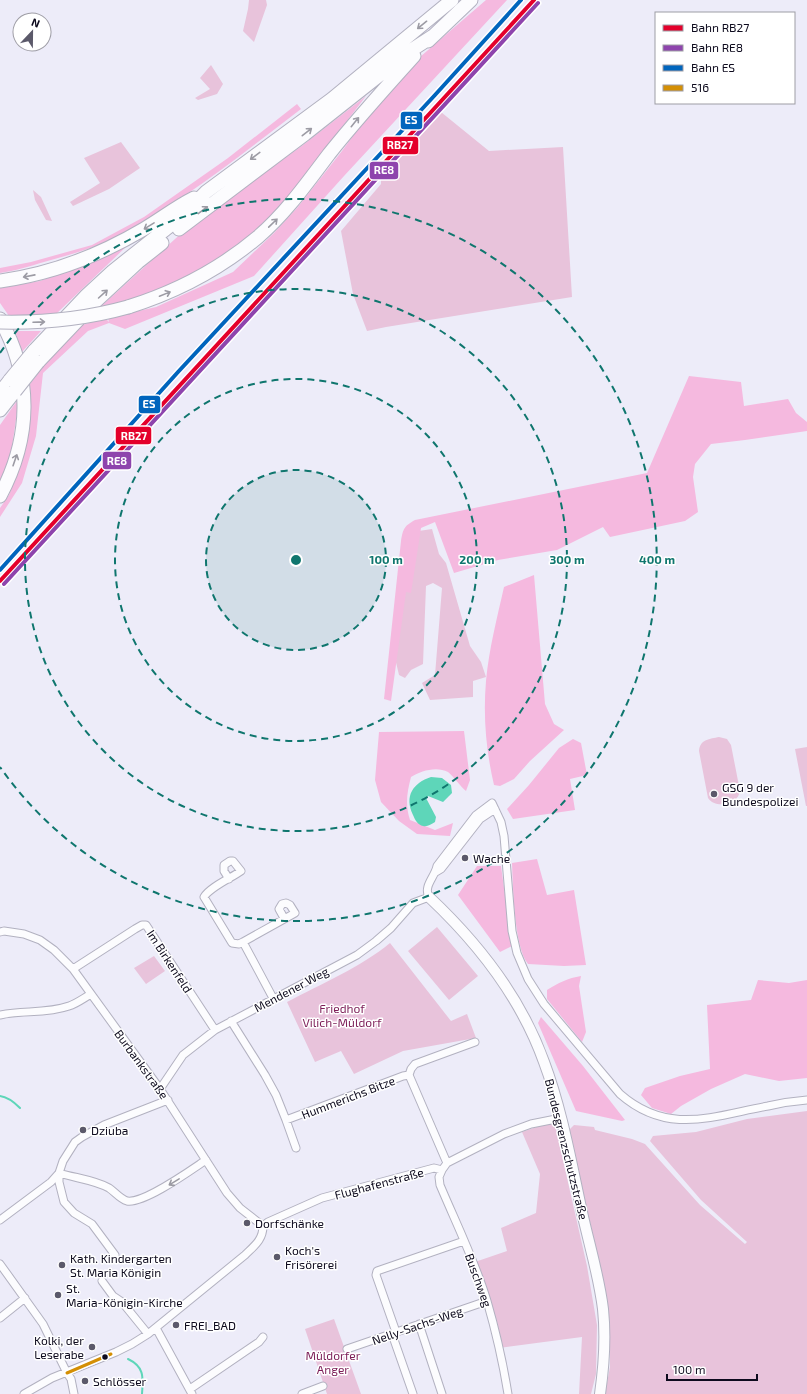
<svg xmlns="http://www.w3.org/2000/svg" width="807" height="1394" viewBox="0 0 807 1394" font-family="'Exo 2',sans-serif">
  <rect width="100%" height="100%" fill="#edecf9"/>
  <path fill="#e8c3db" d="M 249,0 L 266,0 L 267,5 L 254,42 L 243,31 L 248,9 Z
    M 211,65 L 223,84 L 217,94 L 198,100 L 195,98 L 210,89 L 200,78 Z
    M 436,108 L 489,151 L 563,147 L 572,297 L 386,327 L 367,331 L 353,294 L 341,231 L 381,184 L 381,169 L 410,139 Z
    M 121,142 L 140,168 L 109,189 L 73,206 L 70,202 L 100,183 L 84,158 Z
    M 33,190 L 41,197 L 52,221 L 46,220 L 35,200 Z
    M 432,529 L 439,554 L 446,563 L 470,646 L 481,662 L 486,677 L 473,681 L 473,697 L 430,700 L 422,683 L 435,675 L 442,588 L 433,583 L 426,586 L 423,664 L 411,670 L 405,678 L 399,675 L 395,658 L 412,532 Z
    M 719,737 L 727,739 L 731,745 L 740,791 C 738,805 715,809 708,798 L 699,751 C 700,739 710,739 719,737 Z
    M 807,747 L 807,806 L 806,806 L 795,749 Z
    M 437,927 L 478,976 L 449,1000 L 408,951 Z
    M 390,943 L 451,1021 L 467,1014 L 476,1038 L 403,1051 L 354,1074 L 341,1051 L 315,1062 L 287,1002 C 321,984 361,967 390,943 Z
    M 154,956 L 165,971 L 146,984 L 134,968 Z
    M 807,1111 L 807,1394 L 605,1394 L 610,1367 L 610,1323 L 599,1262 L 570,1133 L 570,1129 L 574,1125 L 594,1127 L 595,1130 L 632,1139 L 645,1144 L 700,1205 L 745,1244 L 747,1242 L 701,1200 L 650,1141 L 653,1136 L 696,1132 L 747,1119 Z
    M 551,1122 L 555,1125 L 587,1266 L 597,1325 L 596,1374 L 591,1394 L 579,1394 L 582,1337 L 499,1348 L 472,1263 L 507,1251 L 501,1228 L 536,1213 L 540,1174 L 522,1132 Z
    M 334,1319 L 361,1394 L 327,1394 L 305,1329 Z"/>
  <path fill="#f5b9df" d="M 486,0 L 507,0 L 344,176 L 254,276 L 125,329 L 109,323 L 88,331 L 43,373 L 36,436 L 22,483 L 0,517 L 0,508 L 9,495 L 23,458 L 31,415 L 30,384 L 57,348 L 79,326 L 105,318 L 109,322 L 108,318 L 156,307 L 233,272 L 274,233 L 297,208 L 342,151 L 369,114 L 393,85 L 420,57 Z
    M 366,96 L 283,205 L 264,224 L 219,261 L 151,294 L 96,311 L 186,229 L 303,145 Z
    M 297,104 L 301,109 C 239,156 176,208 105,242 C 85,251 65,256 44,262 C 30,266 15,271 0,273 L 0,268 L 31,262 L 92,245 L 144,217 L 228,158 Z
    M 130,243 L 54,316 L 9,316 L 0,303 L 0,288 L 40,281 L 105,257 Z
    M 15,331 L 41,331 L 22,352 Z
    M 689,376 L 741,382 L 744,406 L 788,399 L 796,413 L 807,422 L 807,431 L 745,440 L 711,444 L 695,464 L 693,477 L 698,512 L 685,521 L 610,537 L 603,527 L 557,550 L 498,560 L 454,573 L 435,522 L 421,528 L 411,593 L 406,592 L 391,701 L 384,699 L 401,541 C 403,529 404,526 415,520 L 647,473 Z
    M 19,398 L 11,454 L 0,483 L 0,425 Z
    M 534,575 L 545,704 L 554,724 L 564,730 L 530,761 L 514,779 L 500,786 L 494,785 C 486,751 483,716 486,681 C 489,649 497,618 504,587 Z
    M 464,731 L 470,780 L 466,791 C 461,787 453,776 448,772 C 436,766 421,771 411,777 C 407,792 405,805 410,820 L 435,830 L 453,823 L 450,836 L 417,834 L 399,821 L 381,802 L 375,780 L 379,732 Z
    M 573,739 L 581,743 L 587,775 L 570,779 L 575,810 L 513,819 L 507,809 L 529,785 L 559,748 Z
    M 537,859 L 547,895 L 574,890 L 586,965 L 564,966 L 528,964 C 514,947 513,886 512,863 Z
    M 477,866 L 501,866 L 512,946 L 500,952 L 458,895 Z
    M 581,976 L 579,986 L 586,1032 L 582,1042 L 547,999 L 547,990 C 558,983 568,978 581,976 Z
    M 758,980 L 789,983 L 807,980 L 807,1078 L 779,1081 L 745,1074 L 711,1089 L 681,1106 L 671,1114 L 652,1108 L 641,1095 L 645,1088 L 680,1076 L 710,1069 L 707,1005 L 751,1000 Z
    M 541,1017 L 583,1066 L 625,1120 L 622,1121 L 576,1111 L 538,1023 Z"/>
  <path fill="#5ed6b9" d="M 431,777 L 442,778 L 451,785 L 452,793 L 443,802 L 428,796 L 426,798 L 436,817 L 435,822 C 431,824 428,827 423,826 C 418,825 415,820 413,815 C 404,796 413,783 431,777 Z"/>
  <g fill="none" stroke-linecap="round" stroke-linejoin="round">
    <path stroke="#5ed6b9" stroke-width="2" d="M 0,1096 C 8,1097 14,1102 20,1108
      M 128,1359 C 145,1367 143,1378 142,1394"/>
    <defs>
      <path id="street" d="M 436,872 L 441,869 L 480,819 L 495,809
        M 229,879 L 224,871 L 224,865 L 230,861 L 233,861 L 241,871 C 231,878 210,887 204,897 L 232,943 L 239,944 L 243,942 L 273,998
        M 0,932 L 4,931 L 24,934 L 40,940 L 54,950 L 73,969 L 160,1089 L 227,1193 L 240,1208 L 263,1226
        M 243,942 L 295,913 L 290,905 L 286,903 L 282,904 L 279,909 L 284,918
        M 73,969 L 135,929 L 142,925 L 146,925 L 215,1030
        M 0,1015 C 23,1010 46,1014 69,1006 C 76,1004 84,998 91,994
        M 231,1021 L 265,1075 L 276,1095 L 286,1120 L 403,1076 L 409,1075 L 447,1163
        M 409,1075 L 411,1069 L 415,1064 L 475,1042
        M 160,1089 L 183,1055 L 215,1030 L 357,955 L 376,941 L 391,928 L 413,903 L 429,897 C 423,886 435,877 437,866 L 476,815 L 492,803 L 501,822 L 504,836 L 512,931 L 517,953 L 528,979 L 544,1004 L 620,1094 C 668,1136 713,1116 768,1106 C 781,1103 794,1101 807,1100
        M 286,1120 L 296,1148
        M 442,1170 L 439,1177 L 440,1185 C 456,1223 475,1261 487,1301 C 496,1332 503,1363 508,1394
        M 59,1173 C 75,1178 95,1180 109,1188 C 115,1192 120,1199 127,1201 C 144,1204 191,1170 206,1160
        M 0,1220 L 51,1182 L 59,1173
        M 263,1226 L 268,1222 L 322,1198 L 434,1168 L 442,1170 L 447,1163 L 504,1134 L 531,1124 L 561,1118
        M 115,1255 L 92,1224 L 74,1213 L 64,1202 L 59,1182 L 59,1173 L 63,1161 L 75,1142 L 82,1137 L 104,1125 L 168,1100
        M 0,1264 L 43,1324 L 67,1373 L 71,1379 L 74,1394
        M 102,1281 L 113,1296 L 122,1302 L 148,1334
        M 0,1318 L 25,1298
        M 419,1324 L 442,1394
        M 156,1328 L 192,1394
        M 396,1332 L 376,1275 L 377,1271 L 464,1241
        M 392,1334 L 413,1394
        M 347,1349 L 487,1301
        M 190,1389 L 259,1342 L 263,1337
        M 24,1394 L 52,1378 L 116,1352 L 132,1344 L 148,1334 L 245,1255 C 254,1246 263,1240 263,1226
        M 302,1394 L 323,1386"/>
      <path id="secondary" d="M 429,897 C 478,943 521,998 544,1062 C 562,1110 571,1162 582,1212 C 589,1244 599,1276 603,1309 C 606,1338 604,1366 600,1394"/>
      <path id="highway" d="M 428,41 L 471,0
        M 179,229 L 305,134 L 410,51 L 433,36
        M 0,281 C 51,274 100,255 144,229 C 161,219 176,207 194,198
        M 128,307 C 176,292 220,269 258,237 C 286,213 307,183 329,154 C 356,120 385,88 414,56
        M 0,319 C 33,377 31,438 0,496
        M 34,351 L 87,295 L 113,271 L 181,217 L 206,192 L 332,99 L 452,0
        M 38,362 L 96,301 L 138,262 L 162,243
        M 0,393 L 10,380
        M 0,410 L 15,391"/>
    </defs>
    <use href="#street" stroke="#b2b1c0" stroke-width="9"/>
    <use href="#secondary" stroke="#b2b1c0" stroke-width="12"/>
    <use href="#highway" stroke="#b2b1c0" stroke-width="15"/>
    <use href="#street" stroke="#fcfcfe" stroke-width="7"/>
    <use href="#secondary" stroke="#fcfcfe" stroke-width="10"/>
    <use href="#highway" stroke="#fcfcfe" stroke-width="13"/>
    <defs>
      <path id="highway-bridge" d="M 0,322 C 45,323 85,319 128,307
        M 10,380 L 34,351
        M 15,391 L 38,362"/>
    </defs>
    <use href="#highway-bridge" stroke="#b2b1c0" stroke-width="15" stroke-linecap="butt"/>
    <use href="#highway-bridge" stroke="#fcfcfe" stroke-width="13"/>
    <defs>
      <path id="bus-1" d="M 67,1373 L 111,1354"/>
    </defs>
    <use href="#bus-1" stroke="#fff" stroke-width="6"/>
    <use href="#bus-1" stroke="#d48f04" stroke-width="3"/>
    <defs>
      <path id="rail-1" d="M 0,581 L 534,0"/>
      <path id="rail-2" d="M 4,584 L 538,3"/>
      <path id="rail-3" d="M 0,570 L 178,372 L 435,95 L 521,0"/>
    </defs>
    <use href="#rail-1" stroke="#fff" stroke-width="7"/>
    <use href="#rail-2" stroke="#fff" stroke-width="7"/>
    <use href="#rail-3" stroke="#fff" stroke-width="7"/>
    <use href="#rail-1" stroke="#e4002b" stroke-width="4"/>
    <use href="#rail-2" stroke="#8e44ad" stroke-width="4"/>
    <use href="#rail-3" stroke="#0065bd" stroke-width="4"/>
  </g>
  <defs><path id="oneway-shaft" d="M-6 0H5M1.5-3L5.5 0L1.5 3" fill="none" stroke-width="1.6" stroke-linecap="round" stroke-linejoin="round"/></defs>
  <g stroke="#9c9ba4">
    <use href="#oneway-shaft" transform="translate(422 25) rotate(141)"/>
    <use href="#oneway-shaft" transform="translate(355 122) rotate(-51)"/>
    <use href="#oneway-shaft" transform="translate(307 132) rotate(-38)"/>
    <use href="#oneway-shaft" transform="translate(255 156) rotate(143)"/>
    <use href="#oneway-shaft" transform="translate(203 210) rotate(-37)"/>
    <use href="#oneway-shaft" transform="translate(273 223) rotate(-44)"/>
    <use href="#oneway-shaft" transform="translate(149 226) rotate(148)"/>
    <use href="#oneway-shaft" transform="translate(29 276) rotate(169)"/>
    <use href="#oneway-shaft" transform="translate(103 294) rotate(-42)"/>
    <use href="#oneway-shaft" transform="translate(165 294) rotate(-22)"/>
    <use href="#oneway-shaft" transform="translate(39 322) rotate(-2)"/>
    <use href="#oneway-shaft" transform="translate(15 460) rotate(-71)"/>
    <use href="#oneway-shaft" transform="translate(174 1182) rotate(149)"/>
  </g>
  <circle cx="296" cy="560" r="90" fill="#0f766e" fill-opacity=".12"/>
  <g fill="none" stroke="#0f766e" stroke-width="2" stroke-dasharray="7 5">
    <circle cx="296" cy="560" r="90"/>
    <circle cx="296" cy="560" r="181"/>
    <circle cx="296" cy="560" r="271"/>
    <path d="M0 353A361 361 0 1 1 0 767"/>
  </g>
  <g fill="#5b596a" stroke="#fff" stroke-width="1.5">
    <circle cx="714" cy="794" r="4"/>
    <circle cx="465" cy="858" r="4"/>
    <circle cx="83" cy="1130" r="4"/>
    <circle cx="247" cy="1223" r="4"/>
    <circle cx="277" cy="1257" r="4"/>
    <circle cx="62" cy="1265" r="4"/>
    <circle cx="58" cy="1295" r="4"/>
    <circle cx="176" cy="1325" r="4"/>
    <circle cx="92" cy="1347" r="4"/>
    <circle cx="85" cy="1381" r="4"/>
  </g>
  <circle fill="#0d0a1d" stroke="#fff" stroke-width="1.5" cx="105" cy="1357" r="3.5"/>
  <g text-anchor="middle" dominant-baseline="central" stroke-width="3" stroke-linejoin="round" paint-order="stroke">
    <g font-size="12" fill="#0d0a1d" stroke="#fff" text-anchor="start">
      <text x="722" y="787">GSG 9 der<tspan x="722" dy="14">Bundespolizei</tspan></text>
      <text x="473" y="858">Wache</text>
      <text x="91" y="1130">Dziuba</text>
      <text x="255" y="1223">Dorfschänke</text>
      <text x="285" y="1250">Koch's<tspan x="285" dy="14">Frisörerei</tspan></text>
      <text x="70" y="1258">Kath. Kindergarten<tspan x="70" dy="14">St. Maria Königin</tspan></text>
      <text x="66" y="1288">St.<tspan x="66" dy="14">Maria-Königin-Kirche</tspan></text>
      <text x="184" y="1325">FREI_BAD</text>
      <text x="84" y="1340" text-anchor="end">Kolki, der<tspan x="84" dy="14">Leserabe</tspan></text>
      <text x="93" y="1381">Schlösser</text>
    </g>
    <g font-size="12" fill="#0d0a1d" stroke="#fff">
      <text transform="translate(170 961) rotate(57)">Im Birkenfeld</text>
      <text transform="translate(291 989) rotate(-28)">Mendener Weg</text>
      <text transform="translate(142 1064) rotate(54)">Burbankstraße</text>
      <text transform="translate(348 1097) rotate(-21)">Hummerichs Bitze</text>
      <text transform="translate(567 1149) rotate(76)">Bundesgrenzschutzstraße</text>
      <text transform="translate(379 1183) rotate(-15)">Flughafenstraße</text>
      <text transform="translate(479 1280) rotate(70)">Buschweg</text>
      <text transform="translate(417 1325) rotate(-19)">Nelly-Sachs-Weg</text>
    </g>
    <g font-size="12" fill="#7c1d57" stroke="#fff">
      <text x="342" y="1008">Friedhof<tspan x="342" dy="14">Vilich-Müldorf</tspan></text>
      <text x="333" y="1355">Müldorfer<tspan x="333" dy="14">Anger</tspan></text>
    </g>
  </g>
  <circle cx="296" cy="560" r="6" fill="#0f766e" stroke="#fff" stroke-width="2"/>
  <g font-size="12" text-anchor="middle" font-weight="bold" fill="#0f766e" stroke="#fff" stroke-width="3" stroke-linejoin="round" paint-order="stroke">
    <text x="386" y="564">100 m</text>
    <text x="477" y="564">200 m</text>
    <text x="567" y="564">300 m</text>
    <text x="657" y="564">400 m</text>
  </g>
  <g stroke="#fff" stroke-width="1.5">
    <rect x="400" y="111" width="23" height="19" rx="4" fill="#0065bd"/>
    <rect x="382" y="136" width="37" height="19" rx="4" fill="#e4002b"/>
    <rect x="369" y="161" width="30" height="19" rx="4" fill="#8e44ad"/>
    <rect x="138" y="395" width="23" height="19" rx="4" fill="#0065bd"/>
    <rect x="115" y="426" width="37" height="19" rx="4" fill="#e4002b"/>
    <rect x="102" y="451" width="30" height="19" rx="4" fill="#8e44ad"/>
  </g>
  <g font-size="11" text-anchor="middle" font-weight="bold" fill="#fff">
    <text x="411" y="124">ES</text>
    <text x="400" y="149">RB27</text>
    <text x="384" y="174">RE8</text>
    <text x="149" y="408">ES</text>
    <text x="134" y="440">RB27</text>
    <text x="117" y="465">RE8</text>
  </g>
  <rect x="655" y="12" width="140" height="92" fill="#ffffff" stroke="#9e9da5"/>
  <rect x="663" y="25" width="20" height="6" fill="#e4002b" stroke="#9e9da5"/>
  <text x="691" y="32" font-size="12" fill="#0d0a1d">Bahn RB27</text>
  <rect x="663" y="45" width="20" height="6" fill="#8e44ad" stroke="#9e9da5"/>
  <text x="691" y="52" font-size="12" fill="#0d0a1d">Bahn RE8</text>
  <rect x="663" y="65" width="20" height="6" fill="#0065bd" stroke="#9e9da5"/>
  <text x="691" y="72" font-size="12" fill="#0d0a1d">Bahn ES</text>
  <rect x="663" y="85" width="20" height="6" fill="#d48f04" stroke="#9e9da5"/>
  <text x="691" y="92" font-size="12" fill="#0d0a1d">516</text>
  <g transform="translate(32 32) rotate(22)"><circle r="19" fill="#ffffff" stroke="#9e9da5"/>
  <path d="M0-3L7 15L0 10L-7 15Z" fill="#5b596a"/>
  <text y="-6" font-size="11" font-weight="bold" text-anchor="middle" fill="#0d0a1d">N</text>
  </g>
  <path d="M667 1374v6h90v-6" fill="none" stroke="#0d0a1d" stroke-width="2"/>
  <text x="673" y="1374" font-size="12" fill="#0d0a1d" stroke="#ffffff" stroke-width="3" paint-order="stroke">100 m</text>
</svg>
